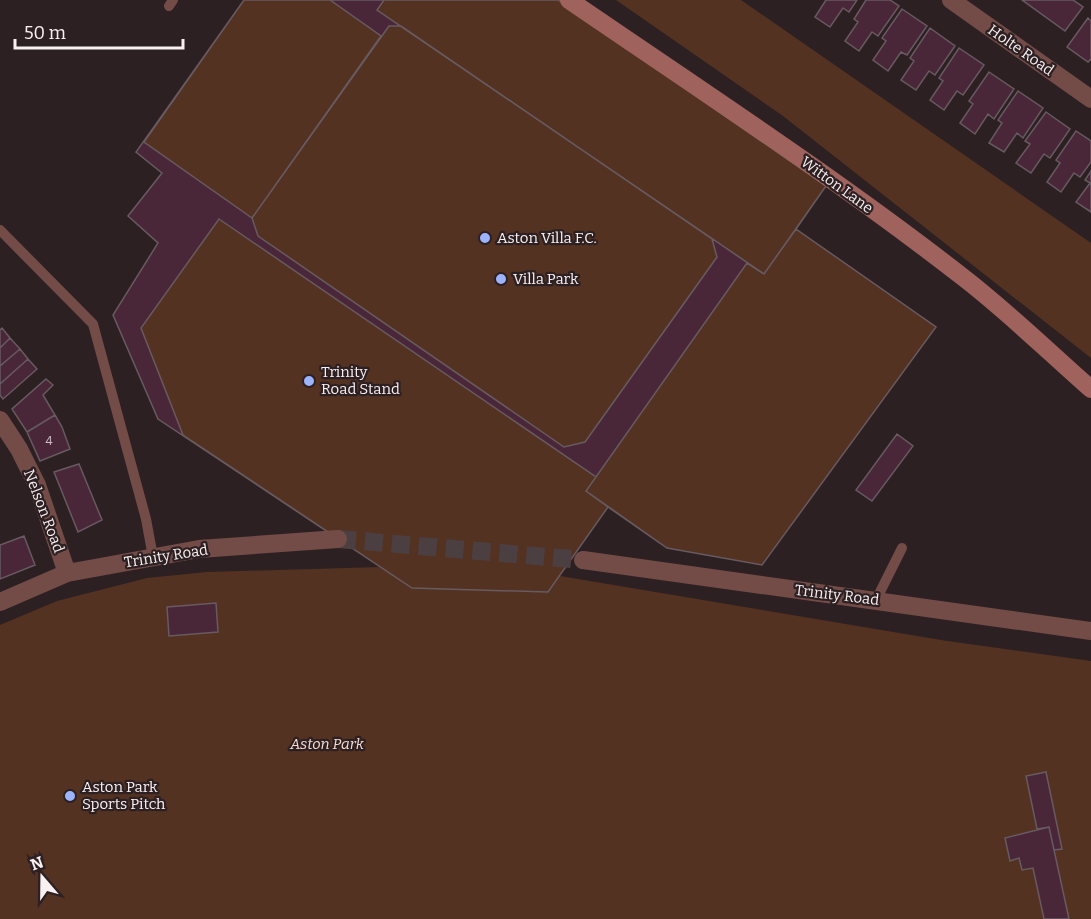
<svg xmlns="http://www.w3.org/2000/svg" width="1091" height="919" viewBox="0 0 1091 919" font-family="Bitter,serif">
  <rect width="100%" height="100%" fill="#2d2022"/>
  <path fill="#543222" d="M 244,0 L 558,0 L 826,186 L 796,229 L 936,327 L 762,565 L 667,548 L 608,507 L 560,576 L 947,641 L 1091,661 L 1091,919 L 0,919 L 0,625 L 57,601 L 147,578 L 207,572 L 381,567 L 158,419 L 113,315 L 158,243 L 128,216 L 161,173 L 136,152 Z
    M 616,0 L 741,0 L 1091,243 L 1091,358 L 783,116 Z"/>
  <path fill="#492739" stroke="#675a60" stroke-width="1.5" fill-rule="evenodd" d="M 244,0 L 558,0 L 826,186 L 796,229 L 936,327 L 762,565 L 667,548 L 608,507 L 548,592 L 412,588 L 158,419 L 113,315 L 158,243 L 128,216 L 162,173 L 136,152 ZM 389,26 L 401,26 L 712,239 L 717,257 L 585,442 L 564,447 L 258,236 L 252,218 Z
    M 244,0 L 330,0 L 381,36 L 252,218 L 144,142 Z
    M 384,0 L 558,0 L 826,186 L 764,274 L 377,10 Z
    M 826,0 L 857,0 L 849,12 L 843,8 L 830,27 L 815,17 Z
    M 866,0 L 890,0 L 899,6 L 878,36 L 872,32 L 859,51 L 845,41 L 858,22 L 854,19 Z
    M 1022,0 L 1073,0 L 1083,7 L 1065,31 Z
    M 902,9 L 927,26 L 907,55 L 901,52 L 888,71 L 873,60 L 886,41 L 882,38 Z
    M 1088,18 L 1091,21 L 1091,59 L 1088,62 L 1067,47 Z
    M 930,28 L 955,46 L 935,75 L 929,71 L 916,90 L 901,80 L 914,61 L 910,58 Z
    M 959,48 L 984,65 L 963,95 L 957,91 L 944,110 L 930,100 L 943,81 L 939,78 Z
    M 989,72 L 1014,89 L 994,119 L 988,114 L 975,134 L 960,123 L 973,104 L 969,101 Z
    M 1018,91 L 1043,108 L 1023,138 L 1017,133 L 1004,152 L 989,143 L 1002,123 L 998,120 Z
    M 1046,112 L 1070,129 L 1050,158 L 1044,154 L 1031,173 L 1016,163 L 1030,144 L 1025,141 Z
    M 1076,131 L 1091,141 L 1091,162 L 1080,177 L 1074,173 L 1061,192 L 1047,182 L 1060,163 L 1056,160 Z
    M 1091,171 L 1091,212 L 1076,202 L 1090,183 L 1085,180 Z
    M 219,219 L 596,477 L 586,491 L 608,507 L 548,592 L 412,588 L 183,435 L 141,328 Z
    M 796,229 L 936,327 L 762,565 L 667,548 L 586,491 L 747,263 L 764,274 Z
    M 2,328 L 10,338 L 0,348 L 0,330 Z
    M 10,338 L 20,349 L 0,366 L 0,348 Z
    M 20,349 L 28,359 L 0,384 L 0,366 Z
    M 28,359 L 37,369 L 3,399 L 0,395 L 0,384 Z
    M 46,379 L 53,385 L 43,395 L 55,415 L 27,432 L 12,409 Z
    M 55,415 L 62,427 L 70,449 L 40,461 L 27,432 Z
    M 897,434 L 913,446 L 872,501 L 856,490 Z
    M 79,464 L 102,520 L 78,532 L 54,472 Z
    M 24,536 L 35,565 L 0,579 L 0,545 Z
    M 216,603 L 218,632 L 169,636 L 167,607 Z
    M 1046,772 L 1062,849 L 1054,850 L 1049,827 L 1037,829 L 1026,776 Z
    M 1049,827 L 1069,919 L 1044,919 L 1033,868 L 1022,870 L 1019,858 L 1010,861 L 1005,838 Z"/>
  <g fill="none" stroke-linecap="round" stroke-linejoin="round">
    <path stroke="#4c3f41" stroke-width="18" stroke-dasharray="18 9" stroke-linecap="butt" d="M 338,539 L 583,560"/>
    <path stroke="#734c48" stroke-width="10" d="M 169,6 L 173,0
      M 0,230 L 93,324 L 146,519 L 153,557
      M 876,600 L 902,548"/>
    <path stroke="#734c48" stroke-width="18" d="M 951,0 L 1091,99
      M 0,420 L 19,449 L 37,485 L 67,573
      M 583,560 L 1091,631
      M 0,602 L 67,573 L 199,549 L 338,539"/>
    <path stroke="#9f625c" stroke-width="18" d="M 569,0 C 702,91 837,179 964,278 C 1008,312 1049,352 1091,389"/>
  </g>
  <g fill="#9cb4fd" stroke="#2d2022" stroke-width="2">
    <circle cx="485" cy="238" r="6"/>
    <circle cx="501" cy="279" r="6"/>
    <circle cx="309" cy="381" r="6"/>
    <circle cx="70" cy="796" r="6"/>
  </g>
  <g text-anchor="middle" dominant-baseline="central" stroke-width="4.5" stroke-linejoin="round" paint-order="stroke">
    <g font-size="12" fill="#cdbec4">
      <text x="49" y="441">4</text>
    </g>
    <g font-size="15" fill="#f9f0f2" stroke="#2d2022">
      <text transform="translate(1021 50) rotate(35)">Holte Road</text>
      <text transform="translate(837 185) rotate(36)">Witton Lane</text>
      <text transform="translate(44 511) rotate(69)">Nelson Road</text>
      <text transform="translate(166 556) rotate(-9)">Trinity Road</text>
      <text transform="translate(837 595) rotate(7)">Trinity Road</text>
    </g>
    <g font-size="15" fill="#f9f0f2" stroke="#2d2022" text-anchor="start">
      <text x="497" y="238">Aston Villa F.C.</text>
      <text x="513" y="279">Villa Park</text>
      <text x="321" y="372">Trinity<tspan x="321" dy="17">Road Stand</tspan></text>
      <text x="82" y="787">Aston Park<tspan x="82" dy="17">Sports Pitch</tspan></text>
    </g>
    <g font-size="15" font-style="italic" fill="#f9ddd1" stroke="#2d2022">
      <text x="327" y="744">Aston Park</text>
    </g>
  </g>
  <g transform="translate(42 877) rotate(340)" stroke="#2d2022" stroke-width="4.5" paint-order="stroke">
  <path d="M0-4.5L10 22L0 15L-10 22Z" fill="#f9f0f2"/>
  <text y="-9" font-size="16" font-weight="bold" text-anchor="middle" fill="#f9f0f2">N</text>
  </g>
  <path d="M15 39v9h168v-9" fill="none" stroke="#f9f0f2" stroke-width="3"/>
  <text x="24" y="39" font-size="18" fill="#f9f0f2" stroke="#2d2022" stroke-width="4.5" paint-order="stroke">50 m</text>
</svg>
